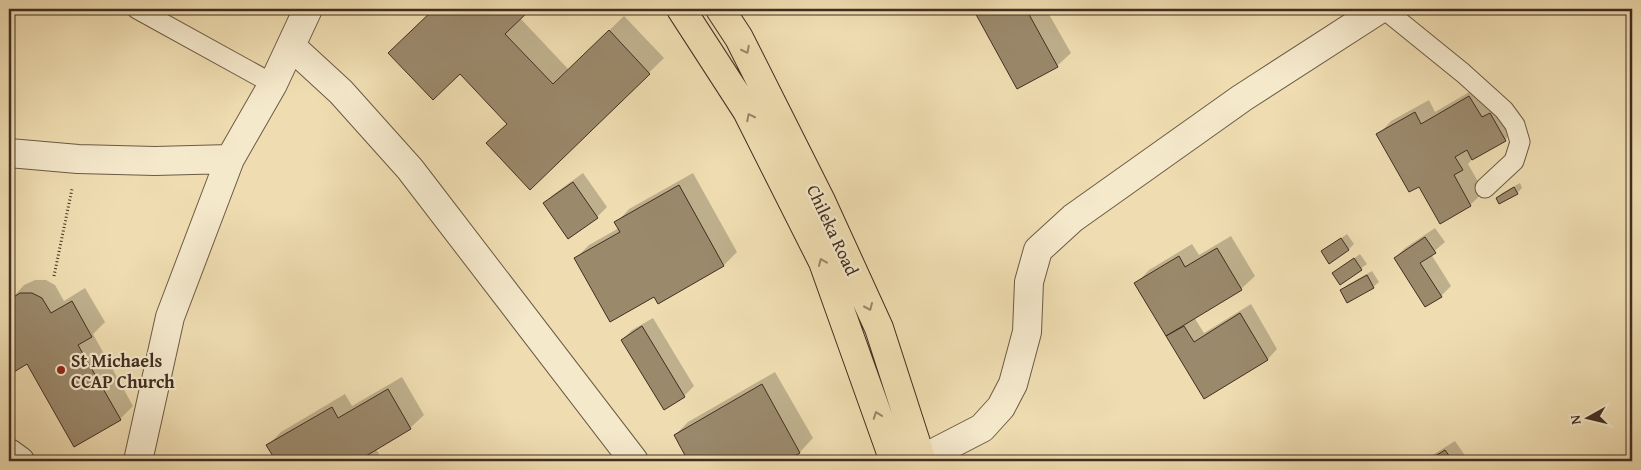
<svg xmlns="http://www.w3.org/2000/svg" width="1641" height="470" viewBox="0 0 1641 470" font-family="'Gentium Book Plus',serif">
  <rect width="100%" height="100%" fill="#efddb1"/>
  <filter id="stains"><feTurbulence type="fractalNoise" baseFrequency=".004" numOctaves="4"/><feColorMatrix values="0 0 0 0 .2 0 0 0 0 .09 0 0 0 0 .02 0 0 0 .5 -.17"/></filter>
  <radialGradient id="worn" r=".72"><stop offset=".6" stop-color="#630" stop-opacity="0"/><stop offset="1" stop-color="#630" stop-opacity=".3"/></radialGradient>
  <path fill="#0003" d="M 435,9 L 529,9 L 520,18 L 569,70 L 624,16 L 664,58 L 530,188 L 508,123 L 460,72 L 405,38 Z
    M 975,9 L 1046,9 L 1071,53 L 1057,66 L 1017,88 Z
    M 1483,84 L 1518,126 L 1505,140 L 1473,158 L 1468,164 L 1484,192 L 1470,205 L 1419,186 L 1378,135 L 1391,121 L 1429,100 L 1435,112 Z
    M 583,173 L 607,207 L 597,217 L 568,238 L 544,203 L 554,194 Z
    M 693,173 L 737,252 L 724,265 L 655,295 L 576,258 L 589,245 L 619,228 L 616,223 L 629,209 Z
    M 1520,183 L 1522,188 L 1517,193 L 1497,198 L 1502,193 Z
    M 1435,228 L 1445,242 L 1431,254 L 1451,286 L 1441,296 L 1395,258 L 1405,248 Z
    M 1347,234 L 1354,244 L 1348,250 L 1323,251 Z
    M 1231,236 L 1255,276 L 1241,289 L 1194,317 L 1204,333 L 1251,304 L 1277,349 L 1268,359 L 1204,397 L 1136,284 L 1149,270 L 1192,244 L 1199,255 Z
    M 1360,254 L 1367,264 L 1341,283 L 1334,273 Z
    M 1372,271 L 1379,282 L 1373,287 L 1348,302 L 1342,290 L 1347,285 Z
    M 35,280 L 46,280 L 55,285 L 64,301 L 85,288 L 105,322 L 93,334 L 133,406 L 120,419 L 27,363 L 9,373 L 9,334 L 11,332 L 9,328 L 9,302 L 24,285 Z
    M 653,318 L 694,386 L 684,396 L 664,408 L 622,340 L 632,330 Z
    M 775,372 L 813,438 L 800,452 L 783,461 L 690,461 L 675,435 L 688,422 Z
    M 402,377 L 424,415 L 410,428 L 376,449 L 383,461 L 277,461 L 268,445 L 281,432 L 345,394 L 352,406 Z
    M 1455,441 L 1468,460 L 1466,461 L 1423,461 Z"/>
  <path fill="#9b896c" stroke="#412e21" d="M 434,9 L 531,9 L 505,34 L 553,84 L 609,30 L 650,74 L 530,190 L 486,143 L 507,124 L 460,74 L 433,100 L 388,53 Z
    M 973,9 L 1026,9 L 1058,67 L 1017,89 Z
    M 1469,96 L 1482,117 L 1490,113 L 1506,141 L 1472,160 L 1467,150 L 1455,157 L 1463,170 L 1454,175 L 1471,206 L 1440,224 L 1419,187 L 1409,192 L 1376,134 L 1415,112 L 1421,124 Z
    M 573,182 L 598,218 L 568,239 L 543,203 Z
    M 679,185 L 724,266 L 658,304 L 654,297 L 610,322 L 574,258 L 620,232 L 614,222 Z
    M 1514,187 L 1518,194 L 1499,204 L 1496,198 Z
    M 1425,237 L 1436,253 L 1420,263 L 1442,297 L 1425,307 L 1394,258 Z
    M 1341,238 L 1349,250 L 1329,264 L 1321,251 Z
    M 1217,248 L 1242,290 L 1166,336 L 1134,283 L 1179,256 L 1185,267 Z
    M 1354,258 L 1362,270 L 1340,285 L 1332,273 Z
    M 1367,275 L 1374,288 L 1347,303 L 1340,290 Z
    M 20,293 L 32,293 L 42,298 L 51,313 L 72,301 L 92,337 L 78,345 L 121,420 L 74,447 L 27,364 L 9,375 L 9,338 L 12,336 L 9,331 L 9,300 Z
    M 1240,313 L 1268,360 L 1204,399 L 1166,336 L 1184,326 L 1194,342 Z
    M 642,326 L 685,397 L 664,410 L 621,340 Z
    M 762,384 L 800,453 L 785,461 L 688,461 L 674,435 Z
    M 388,389 L 411,429 L 361,459 L 363,461 L 276,461 L 266,445 L 332,407 L 338,418 Z
    M 1445,450 L 1453,461 L 1427,461 Z"/>
  <g fill="none" stroke-linecap="round" stroke-linejoin="round">
    <defs>
      <path id="lane" d="M 137,9 L 273,84
        M 1384,9 L 1463,73 L 1504,110 L 1515,125 L 1520,142 L 1514,161 L 1485,188"/>
      <path id="street" d="M 291,46 L 341,92 L 410,169 L 634,461
        M 9,153 L 78,159 L 155,161 L 230,159
        M 9,453 L 20,461
        M 922,459 L 982,428 L 1001,407 L 1013,384 L 1027,332 L 1029,282 L 1038,250 L 1073,218 L 1242,98 L 1380,9
        M 138,461 L 170,317 L 230,159 L 273,84 L 308,9"/>
      <path id="highway" d="M 681,9 L 747,111 L 823,262 L 894,461
        M 720,9 L 739,38 L 821,201 L 879,328 L 922,461"/>
    </defs>
    <use href="#lane" stroke="#6c5a45" stroke-width="21"/>
    <use href="#street" stroke="#6c5a45" stroke-width="30"/>
    <use href="#highway" stroke="#412e21" stroke-width="30"/>
    <path stroke="#412e21" stroke-width="3" stroke-dasharray="1 2.5" stroke-linecap="butt" d="M 54,276 L 72,189"/>
    <use href="#lane" stroke="#f5e9cc" stroke-width="19"/>
    <use href="#street" stroke="#f5e9cc" stroke-width="28"/>
    <use href="#highway" stroke="#efddb1" stroke-width="28"/>
  </g>
  <defs><path id="oneway-chevron" d="M-2-3.5L2.5 0L-2 3.5" fill="none" stroke-width="1.6" stroke-linecap="round" stroke-linejoin="round" transform="scale(1.25)"/></defs>
  <g stroke="#988669">
    <use href="#oneway-chevron" transform="translate(746 50) rotate(63)"/>
    <use href="#oneway-chevron" transform="translate(750 117) rotate(-117)"/>
    <use href="#oneway-chevron" transform="translate(822 262) rotate(-113)"/>
    <use href="#oneway-chevron" transform="translate(869 307) rotate(66)"/>
    <use href="#oneway-chevron" transform="translate(877 415) rotate(-110)"/>
  </g>
  <circle fill="#8f2418" stroke="#f5e9cc" stroke-width="2" cx="61" cy="370" r="5"/>
  <g text-anchor="middle" dominant-baseline="central" stroke-width="4.5" stroke-linejoin="round" paint-order="stroke">
    <g font-size="18" fill="#412e21" stroke="#f5e9cc">
      <text transform="translate(833 230) rotate(65)">Chileka Road</text>
    </g>
    <g font-size="18" font-weight="bold" fill="#412e21" stroke="#f5e9cc" text-anchor="start">
      <text x="71" y="360">St Michaels<tspan x="71" dy="21">CCAP Church</tspan></text>
    </g>
  </g>
  <rect width="1641" height="470" fill="none" stroke="#efddb1" stroke-width="30"/>
  <rect x="10" y="10" width="1621" height="450" fill="none" stroke="#412e21" stroke-width="2.5"/>
  <rect x="15" y="15" width="1611" height="440" fill="none" stroke="#412e21"/>
  <g transform="translate(1588 418) rotate(262)" stroke="#f5e9cc" stroke-width="4" paint-order="stroke">
  <path d="M0-4L9 19L0 12L-9 19Z" fill="#412e21"/>
  <text y="-8" font-size="14" font-weight="bold" text-anchor="middle" fill="#412e21">N</text>
  </g>
  <rect width="100%" height="100%" filter="url(#stains)"/>
  <rect width="100%" height="100%" fill="url(#worn)"/>
</svg>
